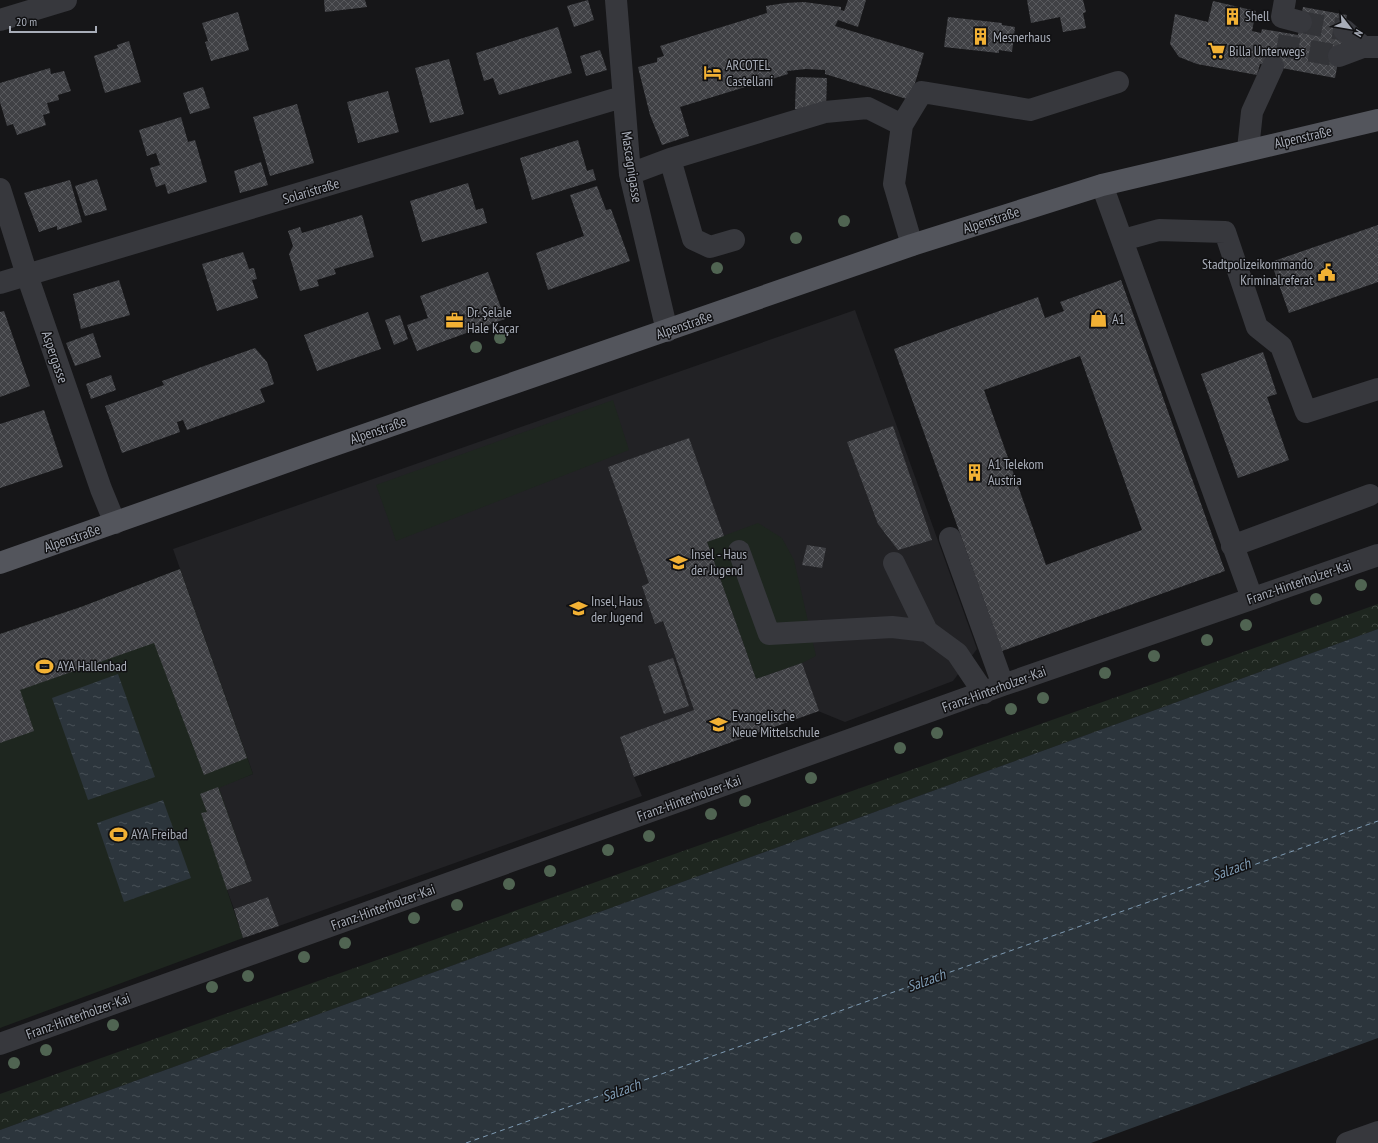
<svg xmlns="http://www.w3.org/2000/svg" width="1378" height="1143" viewBox="0 0 1378 1143" font-family="'PT Sans Narrow',sans-serif">
  <defs>
    <pattern id="forest-crowns" width="20" height="18" patternUnits="userSpaceOnUse"><rect width="20" height="18" fill="#1e261f"/><path d="M2 6a3 3 0 1 1 6 0M12 15a3 3 0 1 1 6 0" fill="none" stroke="#3c433d"/></pattern>
    <pattern id="water-ripples" width="26" height="14" patternUnits="userSpaceOnUse"><rect width="26" height="14" fill="#2c353c"/><path d="M2 4q2-2 4 0t4 0M15 11q2-2 4 0t4 0" fill="none" stroke="#485056"/></pattern>
    <pattern id="building-cross-hatch" width="8" height="8" patternUnits="userSpaceOnUse"><rect width="8" height="8" fill="#404145"/><path d="M0 0l8 8M0 8l8-8" fill="none" stroke="#595a5e"/></pattern>
  </defs>
  <rect width="100%" height="100%" fill="#161618"/>
  <path fill="#222225" d="M 855,310 L 977,649 L 953,681 L 845,722 L 818,711 L 634,777 L 642,796 L 279,926 L 268,897 L 234,909 L 227,890 L 252,881 L 218,787 L 253,774 L 173,549 Z"/>
  <path fill="url(#forest-crowns)" d="M 1378,604 L 1378,629 L 0,1130 L 0,1094 Z"/>
  <path fill="#1e261f" d="M 613,400 L 629,450 L 396,541 L 376,485 Z
    M 758,523 L 782,538 L 794,560 L 816,656 L 802,663 L 756,679 L 707,542 Z
    M 180,569 L 253,774 L 219,788 L 252,881 L 227,890 L 243,938 L 0,1028 L 0,634 L 81,607 Z"/>
  <path fill="url(#water-ripples)" d="M 1378,629 L 1378,1038 L 1091,1143 L 0,1143 L 0,1130 Z
    M 118,674 L 155,777 L 88,800 L 52,698 Z
    M 163,800 L 191,878 L 124,902 L 97,823 Z"/>
  <g fill="none" stroke-linecap="round" stroke-linejoin="round">
    <path stroke="#7f9bb3" stroke-width="1" stroke-dasharray="5 4" stroke-linecap="butt" d="M 466,1143 L 1378,821"/>
  </g>
  <path fill="url(#building-cross-hatch)" fill-rule="evenodd" d="M 324,0 L 365,0 L 367,7 L 325,12 Z
    M 588,0 L 594,20 L 574,27 L 567,6 Z
    M 848,0 L 866,0 L 858,27 L 838,20 L 835,26 L 924,53 L 910,100 L 825,74 L 825,70 L 806,69 L 787,71 L 788,74 L 680,107 L 689,136 L 662,145 L 650,115 L 638,67 L 657,62 L 657,58 L 664,56 L 660,46 L 767,13 L 766,6 L 785,3 L 804,2 L 841,7 L 841,10 L 844,11 Z
    M 1027,0 L 1083,0 L 1086,12 L 1083,13 L 1086,28 L 1063,32 L 1060,17 L 1031,23 Z
    M 1213,1 L 1256,11 L 1252,31 L 1261,33 L 1262,29 L 1298,35 L 1303,7 L 1347,15 L 1335,78 L 1260,64 L 1257,75 L 1197,64 L 1179,57 L 1170,44 L 1175,14 L 1208,22 Z
    M 238,12 L 249,50 L 211,61 L 205,42 L 208,41 L 202,23 Z
    M 948,17 L 1002,23 L 1002,25 L 1015,27 L 1012,52 L 999,50 L 999,53 L 944,47 Z
    M 558,27 L 572,73 L 499,95 L 493,78 L 484,81 L 476,53 Z
    M 129,41 L 141,82 L 105,93 L 94,56 L 118,48 L 117,45 Z
    M 600,50 L 607,70 L 586,76 L 580,56 Z
    M 449,59 L 464,114 L 430,123 L 415,68 Z
    M 50,68 L 51,74 L 64,71 L 71,91 L 58,95 L 59,100 L 47,103 L 50,113 L 43,115 L 46,125 L 17,135 L 13,124 L 7,126 L 0,102 L 0,83 Z
    M 796,77 L 827,78 L 826,109 L 795,109 Z
    M 203,87 L 210,108 L 190,114 L 183,93 Z
    M 388,91 L 399,132 L 358,143 L 347,102 Z
    M 297,104 L 314,163 L 270,176 L 253,117 Z
    M 181,117 L 188,142 L 195,140 L 207,182 L 168,194 L 165,184 L 156,187 L 150,168 L 160,165 L 156,153 L 147,156 L 139,130 Z
    M 578,140 L 587,171 L 593,169 L 596,180 L 532,200 L 520,158 Z
    M 261,162 L 268,185 L 240,193 L 234,171 Z
    M 97,179 L 107,210 L 85,216 L 75,186 Z
    M 70,180 L 82,222 L 57,230 L 57,226 L 39,232 L 24,193 Z
    M 468,183 L 476,210 L 483,208 L 487,223 L 422,242 L 410,201 Z
    M 597,186 L 606,210 L 611,209 L 630,261 L 548,290 L 536,253 L 584,236 L 570,195 Z
    M 362,215 L 374,257 L 334,269 L 336,274 L 317,280 L 319,286 L 300,291 L 289,254 L 293,246 L 288,231 L 300,227 L 302,233 Z
    M 1378,225 L 1378,282 L 1289,313 L 1271,262 Z
    M 243,252 L 249,269 L 254,268 L 257,279 L 252,280 L 258,298 L 217,311 L 202,264 Z
    M 488,272 L 505,319 L 417,351 L 407,325 L 428,318 L 420,296 Z
    M 119,280 L 130,315 L 81,329 L 73,294 Z
    M 1121,280 L 1225,571 L 1002,651 L 894,349 L 1038,297 L 1045,318 L 1064,311 L 1060,302 ZM 1080,356 L 1142,530 L 1046,565 L 984,390 Z
    M 4,311 L 30,386 L 0,397 L 0,312 Z
    M 368,312 L 381,349 L 317,371 L 304,335 Z
    M 400,315 L 408,339 L 394,345 L 385,320 Z
    M 93,333 L 101,357 L 75,366 L 66,343 Z
    M 255,348 L 267,362 L 274,384 L 260,389 L 265,402 L 187,430 L 183,420 L 177,422 L 180,432 L 122,453 L 105,406 L 164,385 L 162,381 Z
    M 1263,352 L 1277,394 L 1267,397 L 1289,460 L 1238,478 L 1201,374 Z
    M 111,375 L 116,390 L 91,399 L 86,384 Z
    M 44,410 L 63,467 L 0,488 L 0,424 Z
    M 893,426 L 932,540 L 898,550 L 878,524 L 847,442 Z
    M 689,438 L 724,536 L 707,542 L 756,679 L 802,663 L 819,711 L 634,777 L 620,737 L 694,710 L 663,621 L 655,624 L 642,586 L 649,583 L 608,467 Z
    M 807,545 L 826,548 L 822,568 L 802,565 Z
    M 180,569 L 247,758 L 204,775 L 154,643 L 20,690 L 34,731 L 0,743 L 0,634 L 81,607 Z
    M 673,658 L 689,706 L 664,714 L 648,666 Z
    M 218,787 L 252,881 L 227,890 L 201,813 L 207,812 L 200,794 Z
    M 268,897 L 279,926 L 243,938 L 234,909 Z"/>
  <g fill="none" stroke-linecap="round" stroke-linejoin="round">
    <path stroke="#333438" stroke-width="22" stroke-dasharray="22 11" stroke-linecap="butt" d="M 1301,22 L 1344,30
      M 1277,45 L 1339,56"/>
    <path stroke="#37383d" stroke-width="22" d="M 616,0 L 630,174 L 667,331
      M 1285,0 L 1282,17 L 1301,22
      M 0,20 L 66,0
      M 1344,30 L 1363,47 L 1378,47
      M 1339,56 L 1363,47
      M 902,125 L 922,92 L 1030,110 L 1118,82
      M 1248,149 L 1252,112 L 1273,66
      M 670,159 L 693,239 L 710,247 L 734,240
      M 630,174 L 670,159 L 825,112 L 868,108 L 902,125 L 894,184 L 912,245
      M 1102,185 L 1252,598
      M 0,189 L 27,275 L 101,489 L 115,523
      M 1123,240 L 1159,230 L 1225,232 L 1257,327 L 1281,346 L 1306,412 L 1378,389
      M 0,283 L 622,97
      M 950,538 L 1003,685
      M 1232,546 L 1370,495
      M 739,551 L 769,634 L 892,627 L 927,631 L 957,653 L 984,693
      M 894,563 L 927,631
      M 0,1044 L 1003,685 L 1378,555
      M 1347,1143 L 1378,1132"/>
    <path stroke="#53555c" stroke-width="22" d="M 0,563 L 306,455 L 912,245 L 1102,185 L 1378,120"/>
  </g>
  <g fill="#506452">
    <circle cx="844" cy="221" r="6"/>
    <circle cx="796" cy="238" r="6"/>
    <circle cx="717" cy="268" r="6"/>
    <circle cx="500" cy="338" r="6"/>
    <circle cx="476" cy="347" r="6"/>
    <circle cx="1361" cy="585" r="6"/>
    <circle cx="1316" cy="599" r="6"/>
    <circle cx="1246" cy="625" r="6"/>
    <circle cx="1207" cy="640" r="6"/>
    <circle cx="1154" cy="656" r="6"/>
    <circle cx="1105" cy="673" r="6"/>
    <circle cx="1043" cy="698" r="6"/>
    <circle cx="1011" cy="709" r="6"/>
    <circle cx="937" cy="733" r="6"/>
    <circle cx="900" cy="748" r="6"/>
    <circle cx="811" cy="778" r="6"/>
    <circle cx="745" cy="801" r="6"/>
    <circle cx="711" cy="814" r="6"/>
    <circle cx="649" cy="836" r="6"/>
    <circle cx="608" cy="850" r="6"/>
    <circle cx="550" cy="871" r="6"/>
    <circle cx="509" cy="884" r="6"/>
    <circle cx="457" cy="905" r="6"/>
    <circle cx="414" cy="918" r="6"/>
    <circle cx="345" cy="943" r="6"/>
    <circle cx="304" cy="957" r="6"/>
    <circle cx="248" cy="976" r="6"/>
    <circle cx="212" cy="987" r="6"/>
    <circle cx="113" cy="1025" r="6"/>
    <circle cx="46" cy="1050" r="6"/>
    <circle cx="14" cy="1063" r="6"/>
  </g>
  <defs>
    <symbol id="building-bare" viewBox="-9 -9 18 18"><path d="M-4-6H4V6H1V3H-1V6H-4ZM-2.5-4.3h1.7v1.8h-1.7ZM.8-4.3h1.7v1.8H.8ZM-2.5-1h1.7V.8h-1.7ZM.8-1h1.7V.8H.8Z" fill="#f2b134" stroke="#111113" stroke-width="2.5" paint-order="stroke"/></symbol>
    <symbol id="supermarket-bare" viewBox="-9 -9 18 18"><path d="M-6-5.5h2.5l.6 2H6L4.5 2H-2.5L-4.4-4H-6ZM-1.5 3.2a1.3 1.3 0 1 0 .1 0ZM3 3.2a1.3 1.3 0 1 0 .1 0Z" fill="#f2b134" stroke="#111113" stroke-width="2.5" paint-order="stroke"/></symbol>
    <symbol id="hotel-bare" viewBox="-9 -9 18 18"><path d="M-6-4.5h1.5V1H6V5H4.5V3h-9V5H-6ZM-4 0a1.8 1.8 0 1 1 3.6 0ZM.5 0V-2.5h3Q6-2.5 6 0Z" fill="#f2b134" stroke="#111113" stroke-width="2.5" paint-order="stroke"/></symbol>
    <symbol id="civic-bare" viewBox="-9 -9 18 18"><path d="M-.6-6.5H3V-4.5H.6V-3L4-1V1h2V6H-6V1h2V-1L-.6-3ZM-1.2 2.5V6h2.4V2.5Z" fill="#f2b134" stroke="#111113" stroke-width="2.5" paint-order="stroke"/></symbol>
    <symbol id="shop-bare" viewBox="-9 -9 18 18"><path d="M-5-2.5h2.3a2.7 3.5 0 0 1 5.4 0H5L5.5 6h-11ZM-1.5-2.5h3a1.5 2.3 0 0 0-3 0Z" fill="#f2b134" stroke="#111113" stroke-width="2.5" paint-order="stroke"/></symbol>
    <symbol id="office-bare" viewBox="-9 -9 18 18"><path d="M-6-3h4V-5.5h4V-3h4V5H-6ZM-1-4.5V-3h2v-1.5ZM-6 0V1H6V0Z" fill="#f2b134" stroke="#111113" stroke-width="2.5" paint-order="stroke"/></symbol>
    <symbol id="school-bare" viewBox="-9 -9 18 18"><path d="M0-5L7-2L0 1L-7-2ZM-4 1L0 2.5L4 1V4Q0 6-4 4Z" fill="#f2b134" stroke="#111113" stroke-width="2.5" paint-order="stroke"/></symbol>
    <symbol id="stadium-bare" viewBox="-9 -9 18 18"><path d="M0-5a6.5 5 0 1 0 0 10a6.5 5 0 1 0 0-10ZM-3.5-1.8h7v3.6h-7Z" fill="#f2b134" stroke="#111113" stroke-width="2.5" paint-order="stroke"/></symbol>
  </defs>
  <g fill-rule="evenodd">
    <use href="#building-bare" x="1220" y="4" width="25" height="25"/>
    <use href="#building-bare" x="968" y="24" width="25" height="25"/>
    <use href="#supermarket-bare" x="1204" y="38" width="25" height="25"/>
    <use href="#hotel-bare" x="700" y="60" width="25" height="25"/>
    <use href="#civic-bare" x="1314" y="260" width="25" height="25"/>
    <use href="#shop-bare" x="1086" y="306" width="25" height="25"/>
    <use href="#office-bare" x="442" y="308" width="25" height="25"/>
    <use href="#building-bare" x="962" y="460" width="25" height="25"/>
    <use href="#school-bare" x="666" y="550" width="25" height="25"/>
    <use href="#school-bare" x="566" y="596" width="25" height="25"/>
    <use href="#stadium-bare" x="32" y="654" width="25" height="25"/>
    <use href="#school-bare" x="706" y="712" width="25" height="25"/>
    <use href="#stadium-bare" x="106" y="822" width="25" height="25"/>
  </g>
  <g text-anchor="middle" dominant-baseline="central" stroke-width="3" stroke-linejoin="round" paint-order="stroke">
    <g font-size="14" fill="#a8adb8" stroke="#111113" text-anchor="start">
      <text x="1245" y="16">Shell</text>
      <text x="993" y="37">Mesnerhaus</text>
      <text x="1229" y="51">Billa Unterwegs</text>
      <text x="726" y="65">ARCOTEL<tspan x="726" dy="16">Castellani</tspan></text>
      <text x="1313" y="264" text-anchor="end">Stadtpolizeikommando<tspan x="1313" dy="16">Kriminalreferat</tspan></text>
      <text x="467" y="312">Dr. Şelale<tspan x="467" dy="16">Hale Kaçar</tspan></text>
      <text x="1112" y="319">A1</text>
      <text x="988" y="464">A1 Telekom<tspan x="988" dy="16">Austria</tspan></text>
      <text x="691" y="554">Insel - Haus<tspan x="691" dy="16">der Jugend</tspan></text>
      <text x="591" y="601">Insel, Haus<tspan x="591" dy="16">der Jugend</tspan></text>
      <text x="57" y="666">AYA Hallenbad</text>
      <text x="732" y="716">Evangelische<tspan x="732" dy="16">Neue Mittelschule</tspan></text>
      <text x="131" y="834">AYA Freibad</text>
    </g>
    <g font-size="14" fill="#a8adb8" stroke="#111113">
      <text transform="translate(1303 137) rotate(-13)">Alpenstraße</text>
      <text transform="translate(632 167) rotate(81)">Mascagnigasse</text>
      <text transform="translate(311 191) rotate(-17)">Solaristraße</text>
      <text transform="translate(991 220) rotate(-18)">Alpenstraße</text>
      <text transform="translate(684 325) rotate(-19)">Alpenstraße</text>
      <text transform="translate(55 357) rotate(71)">Aspergasse</text>
      <text transform="translate(378 430) rotate(-19)">Alpenstraße</text>
      <text transform="translate(72 538) rotate(-19)">Alpenstraße</text>
      <text transform="translate(1299 582) rotate(-19)">Franz-Hinterholzer-Kai</text>
      <text transform="translate(994 689) rotate(-20)">Franz-Hinterholzer-Kai</text>
      <text transform="translate(689 798) rotate(-20)">Franz-Hinterholzer-Kai</text>
      <text transform="translate(383 907) rotate(-20)">Franz-Hinterholzer-Kai</text>
      <text transform="translate(78 1016) rotate(-20)">Franz-Hinterholzer-Kai</text>
    </g>
    <g font-size="15" font-style="italic" fill="#7f9bb3" stroke="#111113">
      <text transform="translate(1231 869) rotate(-20)">Salzach</text>
      <text transform="translate(926 980) rotate(-20)">Salzach</text>
      <text transform="translate(621 1090) rotate(-20)">Salzach</text>
    </g>
  </g>
  <g transform="translate(1350 28) rotate(121)" stroke="#111113" stroke-width="3" paint-order="stroke">
  <path d="M0-3L7 15L0 10L-7 15Z" fill="#a8adb8"/>
  <text y="-6" font-size="11" font-weight="bold" text-anchor="middle" fill="#a8adb8">N</text>
  </g>
  <path d="M10 26v6h86v-6" fill="none" stroke="#a8adb8" stroke-width="2"/>
  <text x="16" y="26" font-size="12" fill="#a8adb8" stroke="#111113" stroke-width="3" paint-order="stroke">20 m</text>
</svg>
